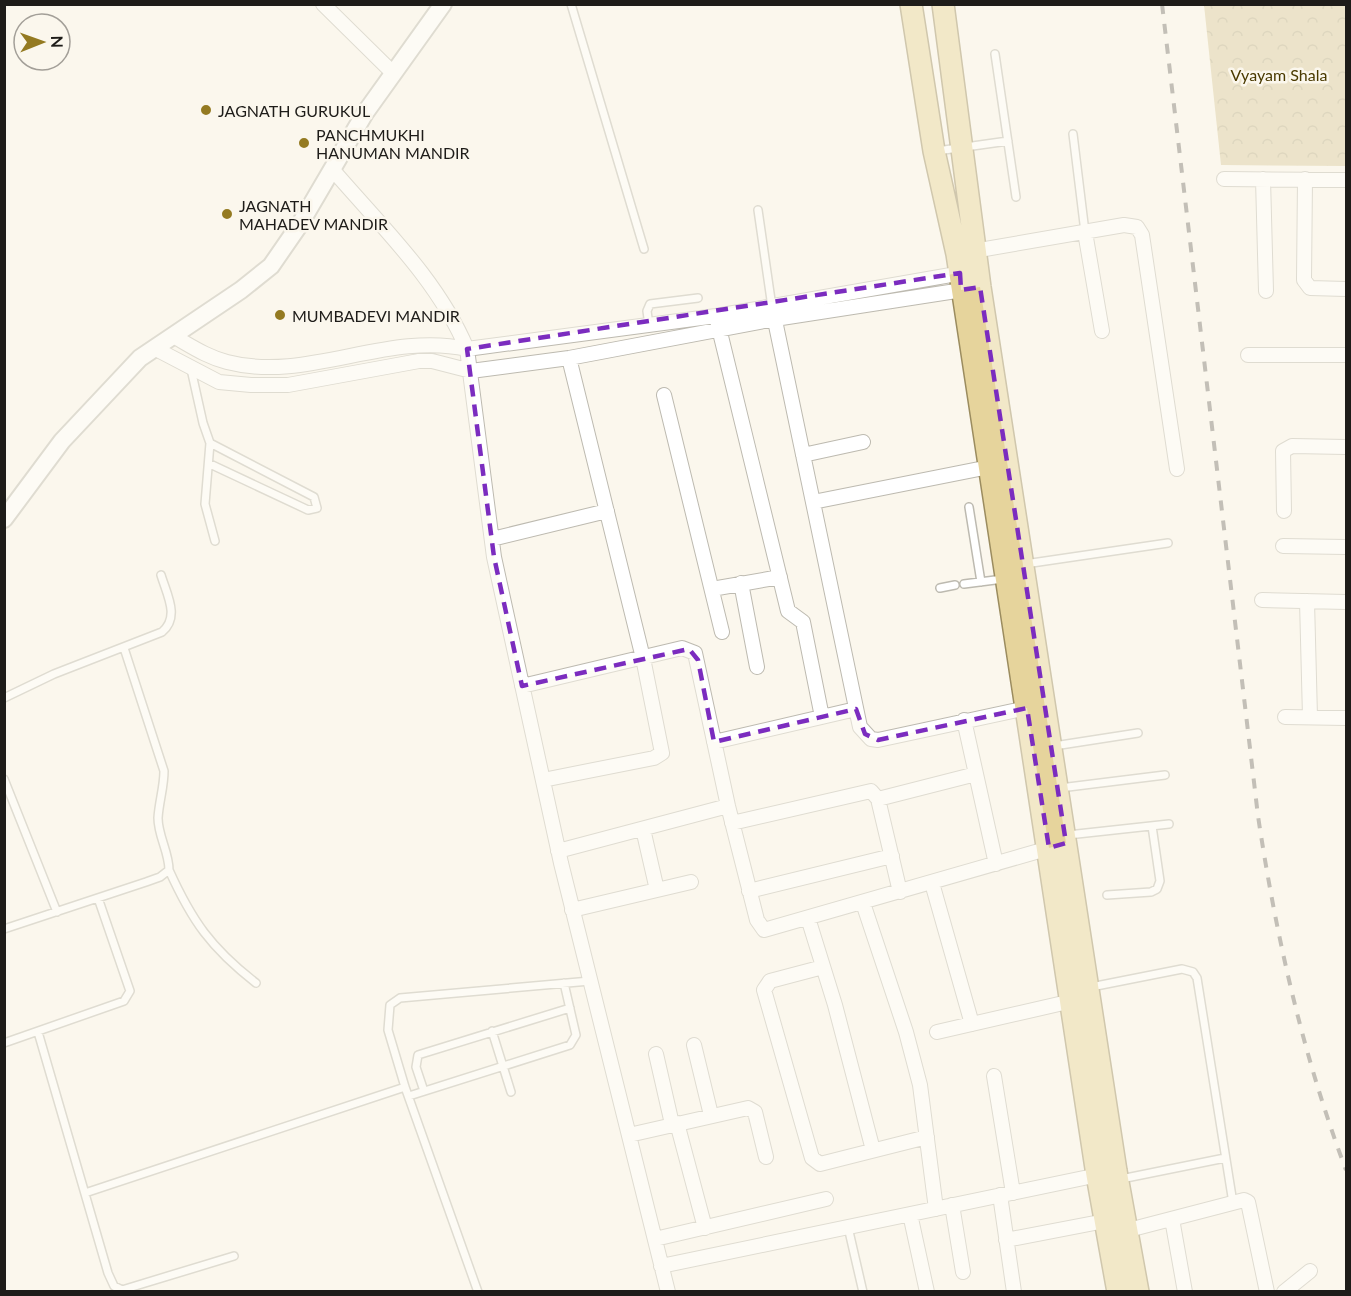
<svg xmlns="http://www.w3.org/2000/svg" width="1351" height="1296" viewBox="0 0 1351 1296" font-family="Lato,sans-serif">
  <defs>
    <pattern id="park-crowns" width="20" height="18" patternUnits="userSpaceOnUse" patternTransform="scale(1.5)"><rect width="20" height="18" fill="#d9cb9f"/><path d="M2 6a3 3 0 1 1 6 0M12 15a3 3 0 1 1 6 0" fill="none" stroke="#baae88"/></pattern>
  </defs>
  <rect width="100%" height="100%" fill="#fbf7ed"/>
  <path fill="url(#park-crowns)" d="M 1204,5 L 1346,5 L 1346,166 L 1221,165 Z"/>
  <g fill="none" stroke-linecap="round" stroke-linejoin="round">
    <defs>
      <path id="service" d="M 571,4 L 644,249
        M 995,54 L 1016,197
        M 1073,134 L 1085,232
        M 937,151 L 1008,141
        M 758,210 L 772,307
        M 649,325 L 647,311 L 650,304 L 698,298
        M 191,369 L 203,423 L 210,443 L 205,504 L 215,541
        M 210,464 L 308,510 L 317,508 L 314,497 L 210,443
        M 969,507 L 981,582
        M 1025,564 L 1168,543
        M 964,584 L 1003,579
        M 940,588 L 955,585
        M 4,698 L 54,674 L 162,632 C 180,617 167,595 161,575
        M 1054,746 L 1138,733
        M 4,779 L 57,912
        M 1060,788 L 1165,775
        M 1068,835 L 1169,824
        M 169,870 C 192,921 211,948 256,983
        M 1107,895 L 1151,892 L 1157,889 L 1160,881 L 1152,826
        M 4,929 L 146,882 L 160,877 L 169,870 C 169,852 158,836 158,818 C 159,802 164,787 164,771 L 124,648
        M 1091,987 L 1182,969 L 1193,972 L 1197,978 L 1233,1203
        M 492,1031 L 511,1092
        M 38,1032 L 108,1273 L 114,1286 L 122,1290 L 234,1256
        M 4,1043 L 124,1001 L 130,991 L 98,898
        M 424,1091 L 416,1067 L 418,1055 L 570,1008
        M 409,1096 L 570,1045 L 576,1035 L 564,983
        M 1121,1179 L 1225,1158
        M 85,1193 L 405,1087
        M 848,1227 L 863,1292
        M 478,1292 L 405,1087 L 388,1030 L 390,1005 L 400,998 L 590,981"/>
      <path id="minor" d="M 323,4 L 393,73
        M 332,169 C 381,226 438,280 467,349 L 494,557 L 561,863 L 668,1292
        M 1224,179 L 1346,180
        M 1263,179 L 1266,291
        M 1305,179 L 1304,280 L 1310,288 L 1346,289
        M 1085,232 L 1102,331
        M 968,252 L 1124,225 L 1137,227 L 1142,235 L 1177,469
        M 773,311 L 860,727 L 871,739 L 878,740 L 1027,708
        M 717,320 L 788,611 L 803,622 L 822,717
        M 173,336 C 191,346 207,357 227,362 C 307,383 387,331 467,349 L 716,316 L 968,272
        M 154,348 L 219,382 L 251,385 L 288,385 L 419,361 L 432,361 L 471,371 L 569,358 L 775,319 L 969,289
        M 1248,355 L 1346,355
        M 664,395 L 722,632
        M 803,455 L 863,442
        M 813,502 L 989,467
        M 1284,511 L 1283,451 L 1292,446 L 1346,447
        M 492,539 L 607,511
        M 1283,546 L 1346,547
        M 741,583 L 757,667
        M 712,589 L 780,577
        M 1262,600 L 1346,602
        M 1307,601 L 1310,717
        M 522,686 L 682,648 L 695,653 L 728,806 L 757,920 L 764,930 L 1053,847
        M 1285,717 L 1346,718
        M 964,720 L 996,864
        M 714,742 L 856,709
        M 543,780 L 654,758 L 662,753 L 643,658 L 569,358
        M 878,799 L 976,774
        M 732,823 L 871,791 L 878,799 L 900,892
        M 643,829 L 657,890
        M 558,851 L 728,806
        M 932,883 L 972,1024
        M 749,891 L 892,856
        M 863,903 L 906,1032 L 920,1085 L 936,1209
        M 572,910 L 691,882
        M 808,918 L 835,1005 L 873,1150
        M 823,967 L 770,981 L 764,990 L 812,1158 L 820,1164 L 927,1137
        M 937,1032 L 1072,1001
        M 694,1045 L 711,1115
        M 656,1054 L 672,1124
        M 994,1076 L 1013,1193
        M 677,1123 L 705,1228
        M 629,1135 L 748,1108 L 755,1112 L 766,1157
        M 1000,1195 L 1014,1292
        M 952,1205 L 963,1272
        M 910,1214 L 927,1292
        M 1172,1219 L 1185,1292
        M 1121,1232 L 1244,1200 L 1248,1202 L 1267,1292
        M 655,1239 L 826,1199
        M 1006,1240 L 1105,1221
        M 661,1266 L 1103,1174
        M 1284,1292 L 1310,1271"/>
      <path id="tertiary" d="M 4,519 L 62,441 L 140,358 L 241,290 L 271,266 L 300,224 L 365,113 L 443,4"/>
      <path id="trunk" d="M 911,4 L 934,151 L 957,254 L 1097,1175 L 1118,1292
        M 943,4 L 980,287 L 1116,1171 L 1138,1292"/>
    </defs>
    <use href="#service" stroke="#bdbab0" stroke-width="10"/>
    <use href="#minor" stroke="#bdbab0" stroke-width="16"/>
    <use href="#tertiary" stroke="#bdbab0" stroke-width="20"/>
    <use href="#trunk" stroke="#9b8c5f" stroke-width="24"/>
    <use href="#service" stroke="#fff" stroke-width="7"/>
    <use href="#minor" stroke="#fff" stroke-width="14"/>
    <use href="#tertiary" stroke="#fff" stroke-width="16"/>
    <use href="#trunk" stroke="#e6d49c" stroke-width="21"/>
    <path stroke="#7e7b75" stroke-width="4" stroke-dasharray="10 10" stroke-linecap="butt" d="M 1162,4 L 1258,816 C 1276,936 1303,1056 1346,1170"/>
  </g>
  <path d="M0 0H1351V1296H0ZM 960,273 L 961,290 L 980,287 L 1066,843 L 1049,848 L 1027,708 L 878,740 L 865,734 L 856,709 L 714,742 L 698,660 L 689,649 L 522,686 L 494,557 L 467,349 Z" fill="#fbf7ed" fill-opacity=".55" fill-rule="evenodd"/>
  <path fill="none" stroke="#7b2cbf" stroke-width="4.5" stroke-dasharray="12 8" stroke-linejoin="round" d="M 960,273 L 961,290 L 980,287 L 1066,843 L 1049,848 L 1027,708 L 878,740 L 865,734 L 856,709 L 714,742 L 698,660 L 689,649 L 522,686 L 494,557 L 467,349 Z"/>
  <g fill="#947a21" stroke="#fbf7ed" stroke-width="2">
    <circle cx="206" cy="110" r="6"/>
    <circle cx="304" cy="143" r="6"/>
    <circle cx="227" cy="214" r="6"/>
    <circle cx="280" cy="315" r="6"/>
  </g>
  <g text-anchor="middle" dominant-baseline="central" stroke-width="5" stroke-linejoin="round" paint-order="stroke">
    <g font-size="16" fill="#4a3a00" stroke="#fbf7ed">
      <text x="1279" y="74">Vyayam Shala</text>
    </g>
    <g font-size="16" fill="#1e1c19" stroke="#fbf7ed" text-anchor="start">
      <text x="218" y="110">JAGNATH GURUKUL</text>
      <text x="316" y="134">PANCHMUKHI<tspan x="316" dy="18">HANUMAN MANDIR</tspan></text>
      <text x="239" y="205">JAGNATH<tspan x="239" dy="18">MAHADEV MANDIR</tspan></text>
      <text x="292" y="315">MUMBADEVI MANDIR</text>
    </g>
  </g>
  <rect width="1351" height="1296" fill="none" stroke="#1e1c19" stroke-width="12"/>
  <g transform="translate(42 42) rotate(89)"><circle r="28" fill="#fbf7ed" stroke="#a39f98" stroke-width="1.5"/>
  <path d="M0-4.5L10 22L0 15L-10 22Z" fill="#947a21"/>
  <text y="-9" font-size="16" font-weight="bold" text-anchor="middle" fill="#1e1c19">N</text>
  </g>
</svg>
